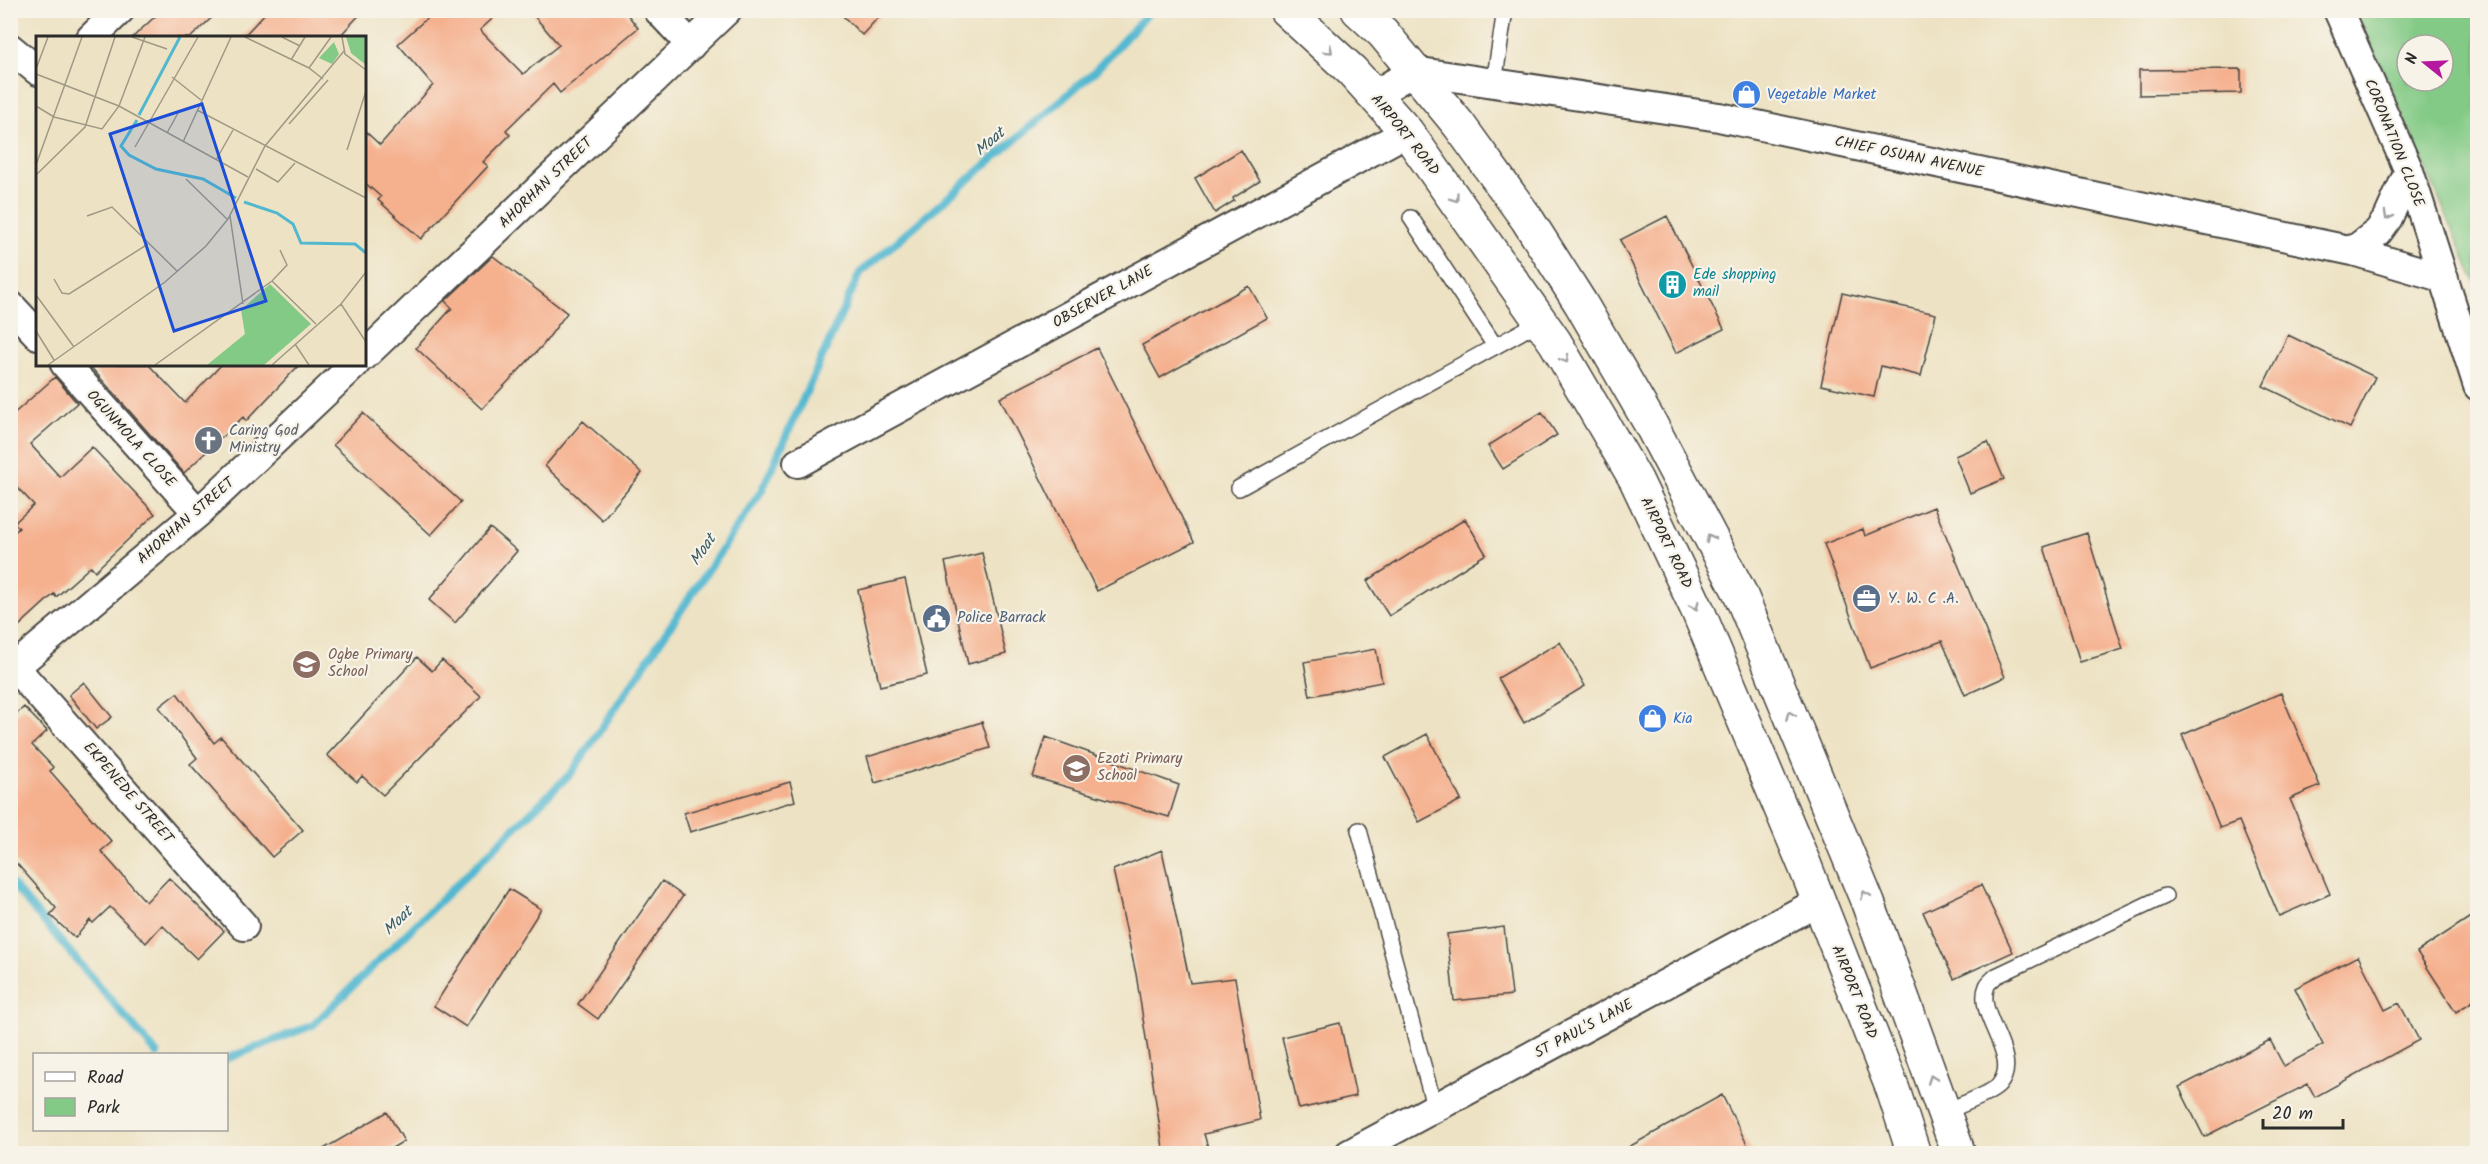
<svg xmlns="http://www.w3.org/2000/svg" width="2488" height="1164" viewBox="0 0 2488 1164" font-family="Kalam,sans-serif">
  <rect width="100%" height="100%" fill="#f7f3e8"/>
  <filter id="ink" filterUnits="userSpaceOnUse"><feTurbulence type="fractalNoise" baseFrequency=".0167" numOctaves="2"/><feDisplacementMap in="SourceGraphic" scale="12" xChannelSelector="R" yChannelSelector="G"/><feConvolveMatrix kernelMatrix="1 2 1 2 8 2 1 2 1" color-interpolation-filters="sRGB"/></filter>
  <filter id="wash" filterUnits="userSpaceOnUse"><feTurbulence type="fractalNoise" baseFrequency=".008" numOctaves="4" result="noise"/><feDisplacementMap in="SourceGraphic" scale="24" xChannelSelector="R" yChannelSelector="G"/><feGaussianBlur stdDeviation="1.35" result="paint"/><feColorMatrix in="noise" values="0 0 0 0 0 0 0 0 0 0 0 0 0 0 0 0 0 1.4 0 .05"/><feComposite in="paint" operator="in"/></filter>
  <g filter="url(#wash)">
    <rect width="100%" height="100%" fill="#ede2c3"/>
    <path fill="#83ca86" stroke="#577a58" stroke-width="1.5" fill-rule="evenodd" d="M 2357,11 L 2477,11 L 2477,285 ZM 2407,45 L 2443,45 L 2443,81 L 2407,81 Z"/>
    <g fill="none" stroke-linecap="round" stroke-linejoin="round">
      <path stroke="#52b8d0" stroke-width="8" d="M 10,882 L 157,1054
        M 226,1059 L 313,1025 L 572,772 L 762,490 L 860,273 L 1094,72 L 1151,10"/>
    </g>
    <g id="blocks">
      <path fill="#f5b08e" d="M 162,10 L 220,10 L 190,38 L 132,38 Z
        M 268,10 L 364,10 L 338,38 L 242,38 Z
        M 436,10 L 502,10 L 480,30 L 523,74 L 559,45 L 529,10 L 624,10 L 638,28 L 560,93 L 553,84 L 506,130 L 510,135 L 483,162 L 488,166 L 421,239 L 378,200 L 381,197 L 364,182 L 364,130 L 380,145 L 433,85 L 398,44 Z
        M 837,10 L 885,10 L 862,35 Z
        M 2241,69 L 2241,93 L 2139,95 L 2139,70 Z
        M 1241,150 L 1260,181 L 1233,198 L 1234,201 L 1215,213 L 1195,178 Z
        M 1667,216 L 1724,329 L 1676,353 L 1620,240 Z
        M 493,256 L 567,313 L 543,345 L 482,409 L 416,348 L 452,308 L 445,301 Z
        M 1249,286 L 1267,318 L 1160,378 L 1142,345 Z
        M 1842,293 L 1936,314 L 1921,376 L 1881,366 L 1874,397 L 1821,385 Z
        M 2288,335 L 2375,377 L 2350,428 L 2263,386 Z
        M 1097,348 L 1194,542 L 1097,591 L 1000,398 Z
        M 88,364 L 148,364 L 185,403 L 222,364 L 300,364 L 246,421 L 243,417 L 184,473 Z
        M 55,377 L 77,403 L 30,444 L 60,477 L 92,447 L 155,514 L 95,571 L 91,566 L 56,597 L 54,594 L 10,634 L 10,536 L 19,528 L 14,523 L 34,505 L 10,480 L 10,417 Z
        M 1542,412 L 1557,435 L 1503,469 L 1488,446 Z
        M 363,413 L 461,502 L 431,535 L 333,445 Z
        M 583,421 L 642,473 L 602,520 L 545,466 Z
        M 1988,442 L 2004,479 L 1970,493 L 1955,456 Z
        M 1934,507 L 2005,677 L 1965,695 L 1942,641 L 1870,668 L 1824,544 L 1863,529 L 1865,536 Z
        M 1465,519 L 1486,554 L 1389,616 L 1367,581 Z
        M 490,528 L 517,551 L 455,623 L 429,600 Z
        M 2087,533 L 2123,649 L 2080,662 L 2044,547 Z
        M 982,553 L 1006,654 L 968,664 L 945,562 Z
        M 905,579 L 927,675 L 880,686 L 858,590 Z
        M 1560,642 L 1585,686 L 1524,723 L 1498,678 Z
        M 1376,649 L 1382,682 L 1310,696 L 1304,662 Z
        M 417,657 L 432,671 L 442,660 L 481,696 L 383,795 L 362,776 L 357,782 L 327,755 Z
        M 84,682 L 112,717 L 96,729 L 69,695 Z
        M 177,693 L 214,743 L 221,737 L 303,830 L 272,857 L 190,764 L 197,758 L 159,707 Z
        M 2281,693 L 2320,786 L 2290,799 L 2330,894 L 2279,916 L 2239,821 L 2220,828 L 2182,735 Z
        M 24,707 L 47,731 L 32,745 L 53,767 L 50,771 L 112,842 L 101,851 L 146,902 L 169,878 L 224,931 L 197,959 L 162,925 L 146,943 L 110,907 L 93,923 L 90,920 L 75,938 L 50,915 L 56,908 L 10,856 L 10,720 Z
        M 982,722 L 990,748 L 875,783 L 867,757 Z
        M 1427,734 L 1461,800 L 1419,822 L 1385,757 Z
        M 1046,737 L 1179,785 L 1169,817 L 1033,777 Z
        M 790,782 L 795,801 L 690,832 L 684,813 Z
        M 1162,850 L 1190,983 L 1235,978 L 1260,1120 L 1204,1134 L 1210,1154 L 1164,1154 L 1136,974 L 1113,870 Z
        M 662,881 L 683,896 L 598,1019 L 578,1004 Z
        M 1981,885 L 2013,952 L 1954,979 L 1923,912 Z
        M 509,889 L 541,909 L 466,1027 L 434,1006 Z
        M 2478,912 L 2478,998 L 2456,1012 L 2417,952 Z
        M 1504,927 L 1512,995 L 1454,1001 L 1447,934 Z
        M 2358,956 L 2385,1010 L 2399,1003 L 2419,1040 L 2315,1097 L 2308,1084 L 2204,1137 L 2179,1087 L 2270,1040 L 2284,1066 L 2323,1045 L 2295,988 Z
        M 1340,1023 L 1356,1096 L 1299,1109 L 1282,1037 Z
        M 1722,1095 L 1752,1154 L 1616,1154 Z
        M 387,1112 L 404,1141 L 382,1154 L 315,1154 Z"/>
    </g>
  </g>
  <g filter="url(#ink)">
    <use href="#blocks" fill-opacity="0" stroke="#484642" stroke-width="1.5"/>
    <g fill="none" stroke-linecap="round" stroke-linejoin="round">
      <defs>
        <path id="service" d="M 1494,83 L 1505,10
          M 1411,218 L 1495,346
          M 1239,488 L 1541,321
          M 1359,830 L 1435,1109
          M 1944,1112 C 1957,1106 1990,1095 1999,1085 C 2023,1056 1974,1015 1987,986 C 1988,983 1993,979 1996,976 L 2165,896"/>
        <path id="minor" d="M 658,10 L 691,45
          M 2338,10 L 2409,171 L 2478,386
          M 91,38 L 120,10
          M 10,48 L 38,71
          M 1374,95 L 1414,71 L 1719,117 L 2353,251 L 2444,278
          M 2353,251 L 2378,232 L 2388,218 L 2409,171
          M 10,305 L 38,335
          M 364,356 L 727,10
          M 65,364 L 198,513
          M 798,463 L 1407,132
          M 10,662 L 244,926
          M 10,671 L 198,513 L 355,364
          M 1349,1154 L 1818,902"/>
        <path id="secondary" d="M 1286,10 L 1352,71 L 1407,132 L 1555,342 L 1636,480 L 1698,611 L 1805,866 L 1893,1090 L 1914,1154
          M 1358,10 L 1383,33 L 1459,125 L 1527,219 L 1581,304 L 1650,423 L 1740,593 L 1868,903 L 1959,1154"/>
      </defs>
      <use href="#service" stroke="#484642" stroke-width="18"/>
      <use href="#minor" stroke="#484642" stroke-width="32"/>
      <use href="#secondary" stroke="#484642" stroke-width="36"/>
      <use href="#service" stroke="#fff" stroke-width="15"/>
      <use href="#minor" stroke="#fff" stroke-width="28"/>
      <use href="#secondary" stroke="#fff" stroke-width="33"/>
    </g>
    <defs><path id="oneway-chevron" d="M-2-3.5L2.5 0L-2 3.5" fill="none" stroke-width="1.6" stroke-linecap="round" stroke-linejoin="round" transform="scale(1.5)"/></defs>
    <g stroke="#a0a0a0">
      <use href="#oneway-chevron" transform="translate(1329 50) rotate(42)"/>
      <use href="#oneway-chevron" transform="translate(1455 198) rotate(54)"/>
      <use href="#oneway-chevron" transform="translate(2388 216) rotate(119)"/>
      <use href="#oneway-chevron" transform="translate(1565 359) rotate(60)"/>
      <use href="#oneway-chevron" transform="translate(1710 538) rotate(-118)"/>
      <use href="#oneway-chevron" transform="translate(1695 606) rotate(65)"/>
      <use href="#oneway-chevron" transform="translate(1790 715) rotate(-113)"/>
      <use href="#oneway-chevron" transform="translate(1865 895) rotate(-112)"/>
      <use href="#oneway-chevron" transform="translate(1932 1079) rotate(-110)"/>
    </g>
  </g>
  <defs>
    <symbol id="shop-disc" viewBox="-11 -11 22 22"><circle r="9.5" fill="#3f7fe0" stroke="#f7f3e8"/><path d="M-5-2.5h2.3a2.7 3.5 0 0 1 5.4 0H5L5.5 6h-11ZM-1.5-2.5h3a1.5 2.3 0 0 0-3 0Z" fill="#fff"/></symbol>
    <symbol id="building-disc" viewBox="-11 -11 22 22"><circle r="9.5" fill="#0f9aa8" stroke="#f7f3e8"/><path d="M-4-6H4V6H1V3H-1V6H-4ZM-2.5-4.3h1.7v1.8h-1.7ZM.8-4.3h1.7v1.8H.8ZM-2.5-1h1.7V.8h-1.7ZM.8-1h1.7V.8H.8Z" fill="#fff"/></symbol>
    <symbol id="church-disc" viewBox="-11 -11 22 22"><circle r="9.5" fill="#6b7280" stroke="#f7f3e8"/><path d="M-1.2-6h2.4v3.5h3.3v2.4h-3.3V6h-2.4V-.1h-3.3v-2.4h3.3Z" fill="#fff"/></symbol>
    <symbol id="office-disc" viewBox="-11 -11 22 22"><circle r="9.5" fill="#5c6f8a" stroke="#f7f3e8"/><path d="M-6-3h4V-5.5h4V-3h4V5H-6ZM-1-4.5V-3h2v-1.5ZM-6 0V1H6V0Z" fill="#fff"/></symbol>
    <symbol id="civic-disc" viewBox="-11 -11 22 22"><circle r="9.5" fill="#5c6f8a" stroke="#f7f3e8"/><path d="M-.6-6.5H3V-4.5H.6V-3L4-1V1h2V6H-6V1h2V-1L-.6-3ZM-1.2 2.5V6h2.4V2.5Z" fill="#fff"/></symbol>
    <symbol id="school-disc" viewBox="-11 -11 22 22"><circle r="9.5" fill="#8d6e63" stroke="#f7f3e8"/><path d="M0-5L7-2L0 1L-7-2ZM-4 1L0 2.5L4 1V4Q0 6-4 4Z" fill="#fff"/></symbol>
  </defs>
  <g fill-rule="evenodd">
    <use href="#shop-disc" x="1730" y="78" width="33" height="33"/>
    <use href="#building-disc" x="1656" y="268" width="33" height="33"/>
    <use href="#church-disc" x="192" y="424" width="33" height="33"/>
    <use href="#office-disc" x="1850" y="582" width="33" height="33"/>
    <use href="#civic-disc" x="920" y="602" width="33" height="33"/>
    <use href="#school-disc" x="290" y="648" width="33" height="33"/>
    <use href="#shop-disc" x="1636" y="702" width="33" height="33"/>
    <use href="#school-disc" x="1060" y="752" width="33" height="33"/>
  </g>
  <g text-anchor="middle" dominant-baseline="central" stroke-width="4.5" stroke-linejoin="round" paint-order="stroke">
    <g font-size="15" fill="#366cbe" stroke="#f7f3e8" text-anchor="start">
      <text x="1767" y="95">Vegetable Market</text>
      <text x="1673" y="719">Kia</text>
    </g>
    <g font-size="15" fill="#2b2b2b" stroke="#f7f3e8">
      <text transform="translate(1405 135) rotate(51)">AIRPORT ROAD</text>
      <text transform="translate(2394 143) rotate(68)">CORONATION CLOSE</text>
      <text transform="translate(1909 157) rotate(12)">CHIEF OSUAN AVENUE</text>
      <text transform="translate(546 183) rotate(-44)">AHORHAN STREET</text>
      <text transform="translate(1103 297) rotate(-29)">OBSERVER LANE</text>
      <text transform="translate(131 439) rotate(48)">OGUNMOLA CLOSE</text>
      <text transform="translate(186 521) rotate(-41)">AHORHAN STREET</text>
      <text transform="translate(1666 543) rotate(64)">AIRPORT ROAD</text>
      <text transform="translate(128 793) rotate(49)">EKPENEDE STREET</text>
      <text transform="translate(1854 992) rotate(68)">AIRPORT ROAD</text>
      <text transform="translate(1584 1029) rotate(-28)">ST PAUL'S LANE</text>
    </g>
    <g font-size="15" fill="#0d838f" stroke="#f7f3e8" text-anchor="start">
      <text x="1693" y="275">Ede shopping<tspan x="1693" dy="17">mail</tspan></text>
    </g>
    <g font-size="15" fill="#5b616d" stroke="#f7f3e8" text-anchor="start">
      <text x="229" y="431">Caring God<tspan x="229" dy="17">Ministry</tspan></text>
    </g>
    <g font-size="15" fill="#4e5e75" stroke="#f7f3e8" text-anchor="start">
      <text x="1888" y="599">Y. W. C .A.</text>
      <text x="957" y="618">Police Barrack</text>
    </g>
    <g font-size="15" fill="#785e54" stroke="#f7f3e8" text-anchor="start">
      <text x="328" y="655">Ogbe Primary<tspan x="328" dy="17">School</tspan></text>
      <text x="1097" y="759">Ezoti Primary<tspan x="1097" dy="17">School</tspan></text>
    </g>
    <g font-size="16" font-style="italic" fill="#395c65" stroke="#f7f3e8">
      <text transform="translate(990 142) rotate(-41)">Moat</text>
      <text transform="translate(703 550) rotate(-56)">Moat</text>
      <text transform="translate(398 921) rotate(-44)">Moat</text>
    </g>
  </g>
  <g transform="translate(36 36)">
    <rect width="330" height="330" fill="#ede2c3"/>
    <path d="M 310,1 L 330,1 L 330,29 L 315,17 ZM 298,6 L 303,18 L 296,28 L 283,22 ZM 234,248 L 275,288 L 228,329 L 171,329 L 209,298 L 205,274 Z" fill="#83ca86"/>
    <path fill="none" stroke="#52b8d0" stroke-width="3" d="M 103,79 L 144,1M 101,84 L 85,110 L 93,119 L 120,133 L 167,143 L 200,162M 208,166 L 241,177 L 257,188 L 265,207 L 319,208 L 330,217"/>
    <path fill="none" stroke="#9f9986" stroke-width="1.5" d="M 96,1 L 131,13M 209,1 L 273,32 L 287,43M 246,1 L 264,10M 306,1 L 309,18 L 330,34M 255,24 L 269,1M 273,32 L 295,1M 0,33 L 12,1M 0,38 L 83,70 L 212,141M 136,41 L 165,64M 0,70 L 18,81 L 66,93 L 83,70 L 109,1M 161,74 L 330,162M 253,88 L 292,44M 131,97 L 142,77M 147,106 L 195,1M 99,111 L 162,1M 311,114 L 330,55M 180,124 L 197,94M 0,129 L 46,1M 220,133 L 242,146 L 259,127M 0,139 L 49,91 L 79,1M 150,143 L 191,183M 51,180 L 76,171 L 141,235M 194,180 L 207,268M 18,243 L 26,257 L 33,258 L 112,208M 236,245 L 280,288M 0,259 L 38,311M 305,268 L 330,306M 0,295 L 18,324M 259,308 L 273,329M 12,329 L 129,246 L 170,210 L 192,183 L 229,110 L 308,15M 119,329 L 236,245 L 251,229 L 244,214M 236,329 L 305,268 L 330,236"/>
    <path fill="#1d4ed8" fill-opacity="0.15" stroke="#1d4ed8" stroke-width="3" d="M 166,68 L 230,265 L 138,295 L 74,98 Z"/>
    <rect width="330" height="330" fill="none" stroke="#2b2b2b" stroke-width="3"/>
  </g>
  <rect width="2488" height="1164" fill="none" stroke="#f7f3e8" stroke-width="36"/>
  <rect x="33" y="1053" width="195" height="78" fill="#f7f3e8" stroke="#a5a39c" stroke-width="1.5"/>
  <rect x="45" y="1072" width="30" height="9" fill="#ffffff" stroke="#a5a39c" stroke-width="1.5"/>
  <text x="87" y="1083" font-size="18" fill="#2b2b2b">Road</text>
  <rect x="45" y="1098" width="30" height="18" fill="#83ca86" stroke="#a5a39c" stroke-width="1.5"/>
  <text x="87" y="1113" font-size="18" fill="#2b2b2b">Park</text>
  <g transform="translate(2425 63) rotate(288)"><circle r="28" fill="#f7f3e8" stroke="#a5a39c" stroke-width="1.5"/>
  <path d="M0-4.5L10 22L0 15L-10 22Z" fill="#b5179e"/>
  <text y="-9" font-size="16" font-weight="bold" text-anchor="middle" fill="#2b2b2b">N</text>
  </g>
  <path d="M2263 1119v9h80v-9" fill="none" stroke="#2b2b2b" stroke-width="3"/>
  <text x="2272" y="1119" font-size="18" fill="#2b2b2b" stroke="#f7f3e8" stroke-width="4.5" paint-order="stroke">20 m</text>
</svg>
